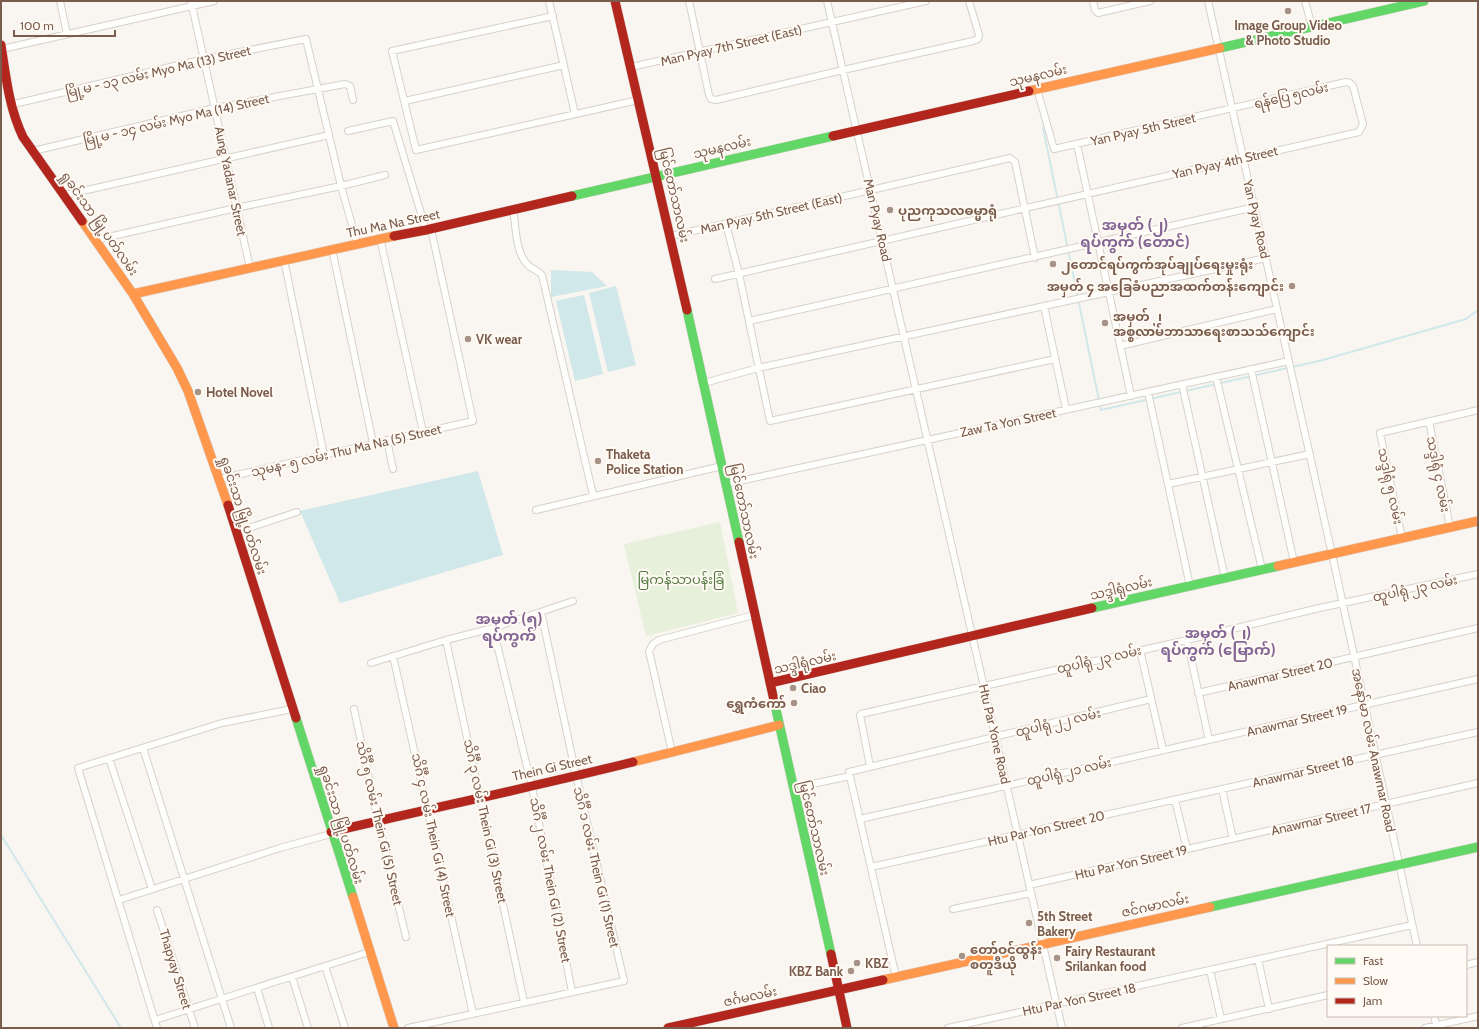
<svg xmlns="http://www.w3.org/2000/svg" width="1479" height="1029" viewBox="0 0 1479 1029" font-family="Cabin,'Noto Sans Myanmar',sans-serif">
  <rect width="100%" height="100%" fill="#f9f5f0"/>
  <path fill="#e7f0db" d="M 720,522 L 738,613 L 646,636 L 624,544 Z"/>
  <path fill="#d0e8ea" d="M 551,270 L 592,272 L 607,286 L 551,297 Z
    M 616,286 L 636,365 L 608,372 L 589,293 Z
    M 584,295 L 603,374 L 575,381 L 556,301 Z
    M 478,471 L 503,555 L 340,603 L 300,511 Z"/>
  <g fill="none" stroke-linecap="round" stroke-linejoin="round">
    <path stroke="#d0e8ea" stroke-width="2" d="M 1043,128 L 1101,410 L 1323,360 L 1466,319 L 1478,310
      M 1,835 L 121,1028"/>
    <defs>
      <path id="street" d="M 60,1 L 67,34
        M 191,1 L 250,268
        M 549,1 L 575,114
        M 689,1 L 709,95 L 711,99 L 716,100 L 843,70 L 973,41 L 978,39 L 979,35 L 969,1
        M 827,1 L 1062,1028
        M 1093,1 L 1095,10 L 1098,13 L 1150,1
        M 1208,1 L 1332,554 L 1417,946
        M 1305,1 L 1312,27
        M 553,16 L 392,51 L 416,150 L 638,100
        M 2,49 L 214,1
        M 631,67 L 926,1
        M 405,101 L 564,65
        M 10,105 L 204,59 L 306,39 L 341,186 L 357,243
        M 348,131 L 393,121 L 426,230
        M 1077,144 L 1131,396
        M 33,151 L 215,108 L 345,84 L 350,86 L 353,100
        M 65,195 L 329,135
        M 513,209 C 516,226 515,254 529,266 C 533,269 538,271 542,275 L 593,495
        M 726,224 L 739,274 L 770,421 L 1055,359
        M 671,236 L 1010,158 L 1015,162 L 1035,258
        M 380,238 L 423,432
        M 95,240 L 236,208 L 341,186 L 385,175
        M 332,249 L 373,443
        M 284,260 L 324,455
        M 715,279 L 1359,132 L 1363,124 L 1353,86 L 1350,83 L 1346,82 L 1054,149 L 1037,89
        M 1044,306 L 1066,409
        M 749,321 L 1255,207
        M 1120,346 L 1277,309
        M 1251,369 L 1294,562
        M 1216,377 L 1262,569
        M 704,383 L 758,368 L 1266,258
        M 1182,384 L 1225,578
        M 1148,392 L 1190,586
        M 1429,421 L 1450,527
        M 387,440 L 393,469
        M 219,479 L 473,421 L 431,229
        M 726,484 L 1289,361
        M 1168,484 L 1310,454
        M 536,510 L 722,466
        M 237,532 L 297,512
        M 1402,538 L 1380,433 L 1478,410
        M 493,628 L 532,787 L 572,992
        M 446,640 L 524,1002
        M 1187,640 L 1209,740
        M 1140,650 L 1163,750
        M 393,656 L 473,1014
        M 371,663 L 446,640 L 493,628 L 573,601
        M 1198,693 L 1478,628
        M 354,709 L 378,821 L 406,937
        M 143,748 L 231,1028
        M 672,752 L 649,651 L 653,644 L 659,640 L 754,615
        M 109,758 L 152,889
        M 870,766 L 860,715 L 861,714 L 1187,640 L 1315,609 L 1478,574
        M 793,788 L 850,776
        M 1222,789 L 1233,839
        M 1175,800 L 1187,849
        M 860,819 L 1478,679
        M 871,867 L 1478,732
        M 1029,885 L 1478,783
        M 119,900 L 280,848 L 331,834
        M 953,909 L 1031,893
        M 157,910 L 195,1028
        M 1258,959 L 1269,1009
        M 1466,965 L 1478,962
        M 325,966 L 345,1028
        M 1210,970 L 1221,1019
        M 292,977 L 308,1028
        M 896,977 L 849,772 L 1151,699
        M 257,988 L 269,1028
        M 1434,1016 L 1437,1028
        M 155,1020 L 369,952
        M 157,1028 L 78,768 L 222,723 L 292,709
        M 408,1028 L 624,981 L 576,775 L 541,612
        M 948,1028 L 1412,925
        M 1182,1028 L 1328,995
        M 1425,1028 L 1478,1016"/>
      <path id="fast" d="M 1220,48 L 1424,1
        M 572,196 L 833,136
        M 687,310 L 739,542
        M 1092,608 L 1278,566
        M 775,705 L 831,954
        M 296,718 L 353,897
        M 1210,907 L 1478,847"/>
      <path id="slow" d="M 1029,91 L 1220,48
        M 82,221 L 133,294 L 177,368 L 188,391 L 228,505
        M 133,294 L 394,236
        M 1278,566 L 1478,521
        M 633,762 L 779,725
        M 353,897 L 394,1028
        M 883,980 L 1210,907"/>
      <path id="jam" d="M 615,1 L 687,310
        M 1,45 C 6,77 9,108 23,137 L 82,221
        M 833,136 L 1029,91
        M 394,236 L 426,230 L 572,196
        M 228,505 L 296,718
        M 739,542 L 775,705
        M 770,683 L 1092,608
        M 331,832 C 432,808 533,787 633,762
        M 831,954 L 847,1028
        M 668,1028 L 883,980"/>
    </defs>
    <use href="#street" stroke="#d7d1cb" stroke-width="8"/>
    <use href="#fast" stroke="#d9d2cb" stroke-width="10"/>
    <use href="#slow" stroke="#d9d2cb" stroke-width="10"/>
    <use href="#jam" stroke="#d9d2cb" stroke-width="10"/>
    <use href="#street" stroke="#fefefd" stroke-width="6"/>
    <use href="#fast" stroke="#63d668" stroke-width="9"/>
    <use href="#slow" stroke="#ff974d" stroke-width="9"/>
    <use href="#jam" stroke="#b3261e" stroke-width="9"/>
  </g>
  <g fill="#a69286" stroke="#fffaf3" stroke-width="1.5">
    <circle cx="1288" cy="11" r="4"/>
    <circle cx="890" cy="210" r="4"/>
    <circle cx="1053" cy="264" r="4"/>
    <circle cx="1292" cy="286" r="4"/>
    <circle cx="1105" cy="323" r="4"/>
    <circle cx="468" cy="339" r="4"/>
    <circle cx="198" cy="392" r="4"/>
    <circle cx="598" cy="461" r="4"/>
    <circle cx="793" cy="688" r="4"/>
    <circle cx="794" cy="703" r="4"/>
    <circle cx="1029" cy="923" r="4"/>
    <circle cx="962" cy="956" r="4"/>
    <circle cx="1057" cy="958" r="4"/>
    <circle cx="857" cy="963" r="4"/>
    <circle cx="851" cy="971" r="4"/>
  </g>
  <g text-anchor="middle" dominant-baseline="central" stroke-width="4" stroke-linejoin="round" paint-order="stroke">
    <g font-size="13" font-weight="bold" fill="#7a5c4d" stroke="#fffaf3" text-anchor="start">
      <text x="1288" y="25" text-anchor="middle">Image Group Video<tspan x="1288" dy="15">&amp; Photo Studio</tspan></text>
      <text x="898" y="210">ပုညကုသလဓမ္မာရုံ</text>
      <text x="1061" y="264">၂တောင်ရပ်ကွက်အုပ်ချုပ်ရေးမှုးရုံး</text>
      <text x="1284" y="286" text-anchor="end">အမှတ် ၄ အခြေခံပညာအထက်တန်းကျောင်း</text>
      <text x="1113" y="316">အမှတ် ၂<tspan x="1113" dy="15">အစ္စလာမ်ဘာသာရေးစာသသ်ကျောင်း</tspan></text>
      <text x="476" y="339">VK wear</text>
      <text x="206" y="392">Hotel Novel</text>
      <text x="606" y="454">Thaketa<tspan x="606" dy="15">Police Station</tspan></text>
      <text x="801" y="688">Ciao</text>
      <text x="786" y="703" text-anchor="end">ရွှေကံကော်</text>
      <text x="1037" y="916">5th Street<tspan x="1037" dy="15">Bakery</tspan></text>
      <text x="970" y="949">တော်ဝင်ထွန်း<tspan x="970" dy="15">စတူဒီယို</tspan></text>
      <text x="1065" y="951">Fairy Restaurant<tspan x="1065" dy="15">Srilankan food</tspan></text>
      <text x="865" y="963">KBZ</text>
      <text x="843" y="971" text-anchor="end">KBZ Bank</text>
    </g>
    <g font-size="13" fill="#7a5c4d" stroke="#fffaf3">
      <text transform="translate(731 45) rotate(-13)">Man Pyay 7th Street (East)</text>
      <text transform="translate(158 71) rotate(-13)">မြို့မ - ၁၃ လမ်း Myo Ma (13) Street</text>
      <text transform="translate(1038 75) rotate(-13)">သုမနလမ်း</text>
      <text transform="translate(1291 95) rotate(-13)">ရန်ပြေ ၅လမ်း</text>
      <text transform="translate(176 119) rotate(-13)">မြို့မ - ၁၄ လမ်း Myo Ma (14) Street</text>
      <text transform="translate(1143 129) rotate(-13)">Yan Pyay 5th Street</text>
      <text transform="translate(722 147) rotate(-13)">သုမနလမ်း</text>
      <text transform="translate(1225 162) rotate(-13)">Yan Pyay 4th Street</text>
      <text transform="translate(231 181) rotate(78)">Aung Yadanar Street</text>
      <text transform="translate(675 195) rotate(77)">မြင်တော်သာလမ်း</text>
      <text transform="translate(771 213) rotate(-13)">Man Pyay 5th Street (East)</text>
      <text transform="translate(1257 219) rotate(77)">Yan Pyay Road</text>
      <text transform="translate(878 220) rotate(77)">Man Pyay Road</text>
      <text transform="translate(100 223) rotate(55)">ရှုခင်းသာ မြို့ပတ်လမ်း</text>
      <text transform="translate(393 223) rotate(-12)">Thu Ma Na Street</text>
      <text transform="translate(1008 422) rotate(-12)">Zaw Ta Yon Street</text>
      <text transform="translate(346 450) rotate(-13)">သုမန- ၅ လမ်း Thu Ma Na (5) Street</text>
      <text transform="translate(1439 474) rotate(79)">သဒ္ဒါရုံ ၄ လမ်း</text>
      <text transform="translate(1391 486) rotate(78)">သဒ္ဒါရုံ ၅ လမ်း</text>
      <text transform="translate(745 511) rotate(78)">မြင်တော်သာလမ်း</text>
      <text transform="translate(244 515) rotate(72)">ရှုခင်းသာ မြို့ပတ်လမ်း</text>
      <text transform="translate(1121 588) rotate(-13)">သဒ္ဒါရုံလမ်း</text>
      <text transform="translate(1415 588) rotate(-12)">ထူပါရုံ ၂၃ လမ်း</text>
      <text transform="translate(1099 659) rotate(-13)">ထူပါရုံ ၂၃ လမ်း</text>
      <text transform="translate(805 662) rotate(-13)">သဒ္ဒါရုံလမ်း</text>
      <text transform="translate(1280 674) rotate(-13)">Anawmar Street 20</text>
      <text transform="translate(1297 720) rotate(-13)">Anawmar Street 19</text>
      <text transform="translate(1058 722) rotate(-13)">ထူပါရုံ ၂၂ လမ်း</text>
      <text transform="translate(995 734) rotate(77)">Htu Par Yone Road</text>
      <text transform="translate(1374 750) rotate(78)">အနော်မာ လမ်း Anawmar Road</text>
      <text transform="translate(552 767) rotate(-13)">Thein Gi Street</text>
      <text transform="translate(1069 771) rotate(-13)">ထူပါရုံ ၂၁ လမ်း</text>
      <text transform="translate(1303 771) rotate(-13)">Anawmar Street 18</text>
      <text transform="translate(1321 819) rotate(-13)">Anawmar Street 17</text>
      <text transform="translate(486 821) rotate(78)">သိင်္ဂီ ၃ လမ်း Thein Gi (3) Street</text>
      <text transform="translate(380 823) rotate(77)">သိင်္ဂီ ၅ လမ်း Thein Gi (5) Street</text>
      <text transform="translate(342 824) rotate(73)">ရှုခင်းသာ မြို့ပတ်လမ်း</text>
      <text transform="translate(815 828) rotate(77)">မြင်တော်သာလမ်း</text>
      <text transform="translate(1046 828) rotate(-13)">Htu Par Yon Street 20</text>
      <text transform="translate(434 835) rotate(78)">သိင်္ဂီ ၄ လမ်း Thein Gi (4) Street</text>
      <text transform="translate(1131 862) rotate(-13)">Htu Par Yon Street 19</text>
      <text transform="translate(597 867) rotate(77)">သိင်္ဂီ ၁ လမ်း Thein Gi (1) Street</text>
      <text transform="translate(551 880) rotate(79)">သိင်္ဂီ ၂ လမ်း Thein Gi (2) Street</text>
      <text transform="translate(1155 905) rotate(-12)">ဇင်ဂမာလမ်း</text>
      <text transform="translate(176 969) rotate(73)">Thapyay Street</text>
      <text transform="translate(750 996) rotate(-12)">ဇင်္ဂမလမ်း</text>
      <text transform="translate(1079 999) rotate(-12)">Htu Par Yon Street 18</text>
    </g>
    <g font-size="13" fill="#537a41" stroke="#fffaf3">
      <text x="681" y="579">မြကန်သာပန်းခြံ</text>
    </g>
    <g font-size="15" font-weight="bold" fill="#846695" stroke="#fffaf3">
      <text x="1135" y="225">အမှတ် (၂)<tspan x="1135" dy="17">ရပ်ကွက် (တောင်)</tspan></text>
      <text x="509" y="619">အမှတ် (၅)<tspan x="509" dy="17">ရပ်ကွက်</tspan></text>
      <text x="1218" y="633">အမှတ် (၂)<tspan x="1218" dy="17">ရပ်ကွက် (မြောက်)</tspan></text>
    </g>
  </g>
  <rect width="1479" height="1029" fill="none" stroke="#7a5c4d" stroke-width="4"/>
  <rect x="1327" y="945" width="140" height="72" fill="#fffaf3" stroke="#cabbb1"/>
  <rect x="1335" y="958" width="20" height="6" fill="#63d668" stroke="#cabbb1"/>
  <text x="1363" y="965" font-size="12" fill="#7a5c4d">Fast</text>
  <rect x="1335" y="978" width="20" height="6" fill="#ff974d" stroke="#cabbb1"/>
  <text x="1363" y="985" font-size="12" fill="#7a5c4d">Slow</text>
  <rect x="1335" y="998" width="20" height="6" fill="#b3261e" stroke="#cabbb1"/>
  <text x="1363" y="1005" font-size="12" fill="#7a5c4d">Jam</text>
  <path d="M14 30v6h101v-6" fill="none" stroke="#7a5c4d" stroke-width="2"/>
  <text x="20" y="30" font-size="12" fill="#7a5c4d" stroke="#fffaf3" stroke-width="3" paint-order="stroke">100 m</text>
</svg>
